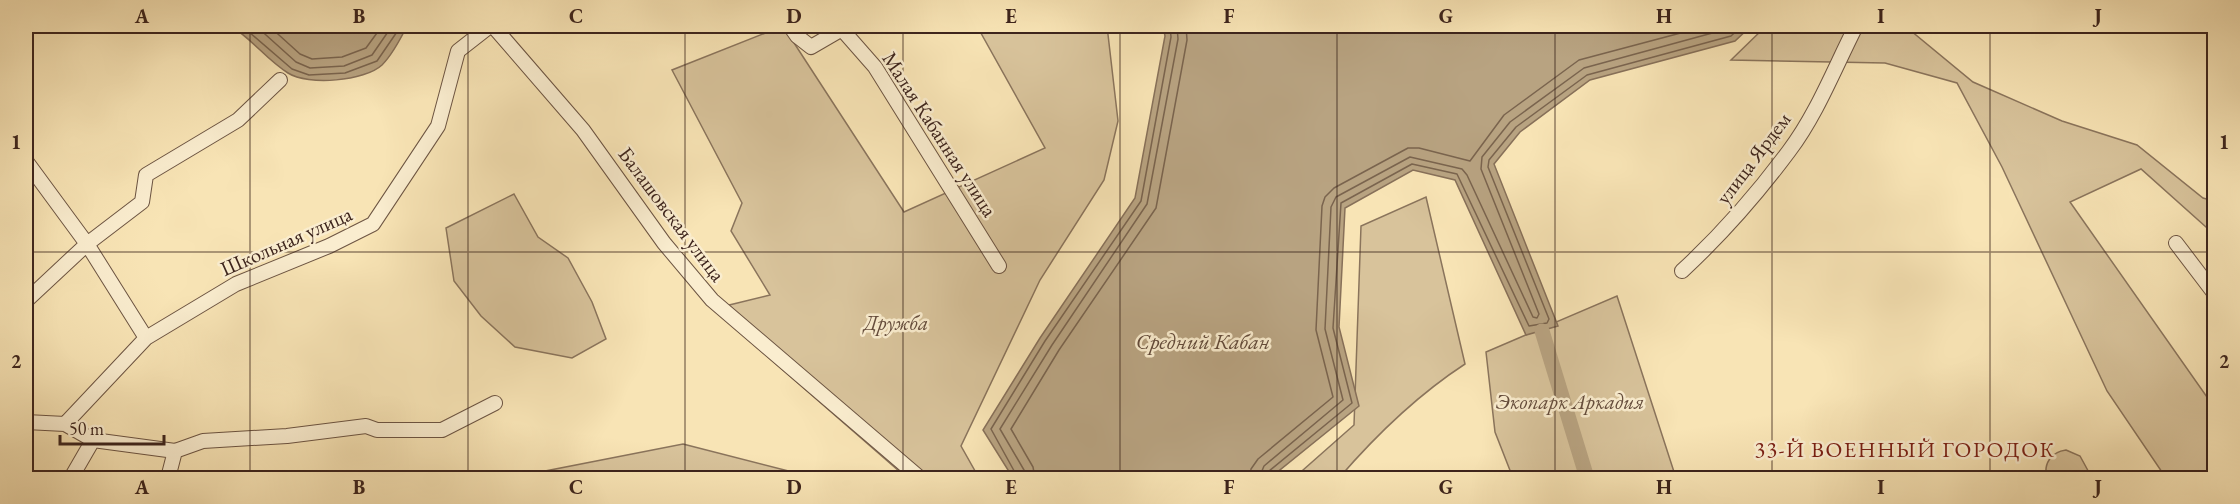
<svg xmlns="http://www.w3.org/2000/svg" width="2240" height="504" viewBox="0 0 2240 504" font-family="'EB Garamond',serif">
  <rect width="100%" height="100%" fill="#f8e4b5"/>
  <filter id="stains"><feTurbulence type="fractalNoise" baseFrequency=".00333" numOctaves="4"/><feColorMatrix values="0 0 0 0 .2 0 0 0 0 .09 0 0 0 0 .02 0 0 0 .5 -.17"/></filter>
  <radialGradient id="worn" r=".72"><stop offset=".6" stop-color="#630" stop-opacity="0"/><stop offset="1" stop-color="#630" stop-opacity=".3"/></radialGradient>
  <path fill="#d8c39b" stroke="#8a745c" stroke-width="1.5" d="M 783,26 L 904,212 L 1045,148 L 977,26 L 1107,26 L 1118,121 L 1104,180 L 1040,280 L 961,446 L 979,478 L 907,478 L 713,309 L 770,295 L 731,231 L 742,203 L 672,70 Z
    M 1766,26 L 1905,26 L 1973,82 L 2062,121 L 2137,145 L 2203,198 L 2214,201 L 2214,219 L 2206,227 L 2141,169 L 2070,202 L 2214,407 L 2214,478 L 2166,478 L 2107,391 L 2002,167 L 1957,83 L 1885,63 L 1731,60 Z
    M 514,194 L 538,237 L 568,258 L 592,302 L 606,339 L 572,358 L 515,347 L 481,316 L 454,281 L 446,228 Z
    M 1426,197 L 1465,364 C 1416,396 1377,434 1339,478 L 1294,478 L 1354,425 L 1361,226 Z
    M 1617,296 L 1676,478 L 1513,478 L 1495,432 L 1486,352 Z
    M 683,444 L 816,478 L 530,478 L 535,473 Z
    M 2066,450 L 2080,456 L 2092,478 L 2047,478 C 2043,464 2051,452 2066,450 Z"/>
  <path fill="#b8a381" stroke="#877059" stroke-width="1.5" d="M 231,26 L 407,26 C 401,38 392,55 382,65 C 365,81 308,86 288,73 C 267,60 252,39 231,26 Z
    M 1163,26 L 1751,26 L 1735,41 L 1590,80 L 1520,132 L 1494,164 L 1558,326 L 1526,335 L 1455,180 L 1413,170 L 1345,208 L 1339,327 L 1359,406 L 1270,478 L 1013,478 L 983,430 L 1040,338 L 1135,198 L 1165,36 Z"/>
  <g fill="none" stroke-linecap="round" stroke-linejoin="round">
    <path stroke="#7a644e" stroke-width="1.5" d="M 242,26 L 292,69 L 309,75 L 345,73 L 377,61 L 401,26
      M 256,26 L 296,62 L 310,68 L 344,66 L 372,55 L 392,26
      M 269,26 L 300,54 L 312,59 L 342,57 L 366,48 L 382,26
      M 1018,478 L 991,429 L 1045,341 L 1141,201 L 1171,37 L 1170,26
      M 1026,478 L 1024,470 L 1000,429 L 1052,345 L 1147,204 L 1178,39 L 1177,26
      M 1035,478 L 1033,467 L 1011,429 L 1059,350 L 1156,208 L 1187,40 L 1186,26
      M 1250,478 L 1251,469 L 1258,459 L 1333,397 L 1316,330 L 1322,206 L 1325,197 L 1334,188 L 1408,148 L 1419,148 L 1470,161 L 1504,115 L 1579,60 L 1707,26
      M 1259,478 L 1264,466 L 1343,400 L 1325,329 L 1331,207 L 1336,197 L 1410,157 L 1462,169 L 1467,175 L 1533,317 L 1537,318 L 1539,314 L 1481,169 L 1482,157 L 1510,122 L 1584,68 L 1727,29 L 1732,26
      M 1267,478 L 1269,471 L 1352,403 L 1333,328 L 1341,203 L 1412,164 L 1457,174 L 1529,326 L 1547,323 L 1549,319 L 1488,167 L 1489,160 L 1516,127 L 1587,75 L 1731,36 L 1742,26"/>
    <path stroke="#b8a381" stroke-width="15" d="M 1542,331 L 1587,478"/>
    <defs>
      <path id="minor" d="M 493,26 L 583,130 L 664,243 L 712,300 L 920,478
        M 790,26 L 797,36 L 811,47 L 842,29
        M 839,26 L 875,67 L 999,266
        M 26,161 L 87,244 L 146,338
        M 2176,243 L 2214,293
        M 1682,271 C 1721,235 1757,194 1789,151 C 1817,114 1835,67 1856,26
        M 26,301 L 87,244 L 142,202 L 146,175 L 238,120 L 280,80
        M 26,422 L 65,424 L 93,440 L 175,451 L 203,441 L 287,436 L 366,426 L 377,430 L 442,430 L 495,403
        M 65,424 L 146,338 L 236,284 L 329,246 L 373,224 L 438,126 L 458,51 L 490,26
        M 71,478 L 93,440
        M 168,478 L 175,451"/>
    </defs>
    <use href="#minor" stroke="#6c5442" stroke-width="16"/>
    <use href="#minor" stroke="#faedcf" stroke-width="14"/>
  </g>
  <path fill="none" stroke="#3d241c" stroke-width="1.5" stroke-opacity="0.55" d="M 250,26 L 250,478M 468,26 L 468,478M 685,26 L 685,478M 903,26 L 903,478M 1120,26 L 1120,478M 1337,26 L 1337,478M 1555,26 L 1555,478M 1772,26 L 1772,478M 1990,26 L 1990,478M 26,252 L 2214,252"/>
  <g text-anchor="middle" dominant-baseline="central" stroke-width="5" stroke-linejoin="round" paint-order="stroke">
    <g font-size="21" fill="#3d241c" stroke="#faedcf">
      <text transform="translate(940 134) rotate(57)">Малая Кабанная улица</text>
      <text transform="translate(1753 158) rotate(-53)">улица Ярдем</text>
      <text transform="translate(672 214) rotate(53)">Балашовская улица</text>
      <text transform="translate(286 241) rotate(-24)">Школьная улица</text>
    </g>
    <g font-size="21" font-style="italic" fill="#644c3c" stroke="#faedcf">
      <text x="896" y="322">Дружба</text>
      <text x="1570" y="401">Экопарк Аркадия</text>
    </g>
    <g font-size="22" font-style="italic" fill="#624a3a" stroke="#faedcf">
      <text x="1203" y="341">Средний Кабан</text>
    </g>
    <g font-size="22" letter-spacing="1.5" fill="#7a1f14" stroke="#faedcf">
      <text x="1905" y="449">33-Й ВОЕННЫЙ ГОРОДОК</text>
    </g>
  </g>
  <rect width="2240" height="504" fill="none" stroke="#f8e4b5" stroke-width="66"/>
  <path d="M60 435v9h104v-9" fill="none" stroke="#3d241c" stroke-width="3"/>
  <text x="69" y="435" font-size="18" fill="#3d241c" stroke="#faedcf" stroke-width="4.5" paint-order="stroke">50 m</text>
  <rect x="33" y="33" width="2174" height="438" fill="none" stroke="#3d241c" stroke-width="2"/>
  <g font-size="20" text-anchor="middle" font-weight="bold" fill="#3d241c">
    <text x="142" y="23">A</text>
    <text x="359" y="23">B</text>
    <text x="576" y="23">C</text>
    <text x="794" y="23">D</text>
    <text x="1011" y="23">E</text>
    <text x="1229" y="23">F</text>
    <text x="1446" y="23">G</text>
    <text x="1664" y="23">H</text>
    <text x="1881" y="23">I</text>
    <text x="2098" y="23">J</text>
    <text x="16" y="149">1</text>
    <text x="2224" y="149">1</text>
    <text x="16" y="368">2</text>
    <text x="2224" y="368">2</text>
    <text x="142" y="494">A</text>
    <text x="359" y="494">B</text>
    <text x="576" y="494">C</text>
    <text x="794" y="494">D</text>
    <text x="1011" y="494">E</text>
    <text x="1229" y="494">F</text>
    <text x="1446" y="494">G</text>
    <text x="1664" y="494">H</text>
    <text x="1881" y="494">I</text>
    <text x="2098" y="494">J</text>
  </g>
  <rect width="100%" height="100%" filter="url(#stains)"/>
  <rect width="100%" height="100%" fill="url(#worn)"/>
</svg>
